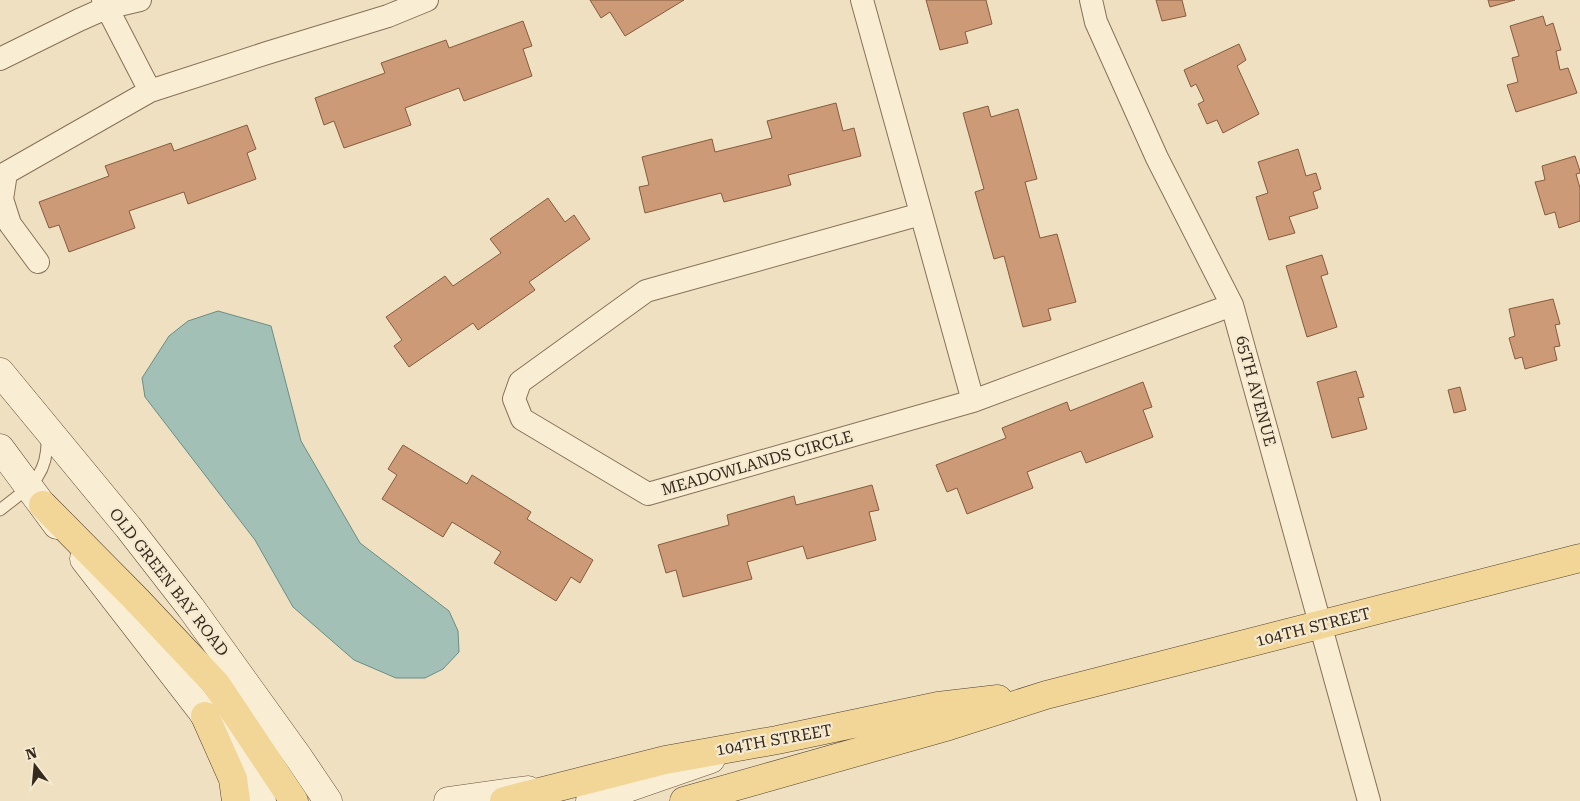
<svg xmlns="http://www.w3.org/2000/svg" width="1580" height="801" viewBox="0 0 1580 801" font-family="'Roboto Serif',serif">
  <rect width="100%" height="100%" fill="#eee0c0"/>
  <path fill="#a3c0b7" stroke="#6a8d85" d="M 218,311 L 271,326 L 301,441 L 360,543 L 449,611 L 458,631 L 459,652 L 443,669 L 425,678 L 396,678 L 354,660 L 293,607 L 255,540 L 145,397 L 142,378 L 169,336 L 188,321 Z"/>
  <path fill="#cc9a76" stroke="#865b3e" d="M 590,0 L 684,0 L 625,36 L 610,12 L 601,18 Z
    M 926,0 L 986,0 L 992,24 L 965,32 L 968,43 L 940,50 Z
    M 1156,0 L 1182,0 L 1186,16 L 1162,21 Z
    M 1488,0 L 1515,0 L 1490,7 Z
    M 1543,16 L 1546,26 L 1553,23 L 1561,50 L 1556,51 L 1560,70 L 1568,68 L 1577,93 L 1516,112 L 1507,85 L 1518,82 L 1512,58 L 1519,56 L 1510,26 Z
    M 523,21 L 532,46 L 523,49 L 532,76 L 464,101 L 459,88 L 405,108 L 411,125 L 344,148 L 334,121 L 324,125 L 315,98 L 385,73 L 381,63 L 446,40 L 449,48 Z
    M 1239,44 L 1246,60 L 1237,66 L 1259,114 L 1223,133 L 1217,120 L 1207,124 L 1198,104 L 1204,101 L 1196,84 L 1191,87 L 1184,70 Z
    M 836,103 L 843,131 L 854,128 L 861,156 L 788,175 L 791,185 L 724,202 L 721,193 L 645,213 L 639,187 L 649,185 L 642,157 L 712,139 L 715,152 L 772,138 L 767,121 Z
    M 988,106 L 991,117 L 1018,109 L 1037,179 L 1025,182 L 1040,238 L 1057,234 L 1076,302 L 1048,309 L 1051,320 L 1023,327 L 1004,256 L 994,259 L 975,192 L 984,189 L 963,113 Z
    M 247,125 L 256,149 L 247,153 L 256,179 L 188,204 L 184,192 L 129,211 L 135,228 L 69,252 L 59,225 L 49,228 L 39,202 L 109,176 L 105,166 L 171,143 L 174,151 Z
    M 1298,149 L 1306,176 L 1316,173 L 1321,189 L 1313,192 L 1318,208 L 1289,217 L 1295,233 L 1269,240 L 1256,197 L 1268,193 L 1258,162 Z
    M 1575,156 L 1580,171 L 1580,173 L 1576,174 L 1580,188 L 1580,221 L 1559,228 L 1555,212 L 1545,215 L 1535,182 L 1545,180 L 1542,166 Z
    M 548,198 L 565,222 L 574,215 L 590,239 L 529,282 L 535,290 L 478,330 L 473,323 L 409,367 L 394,346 L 402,340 L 386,317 L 445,276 L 453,286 L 501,253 L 490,239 Z
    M 1322,255 L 1328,274 L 1321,276 L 1337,327 L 1307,337 L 1286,266 Z
    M 1553,299 L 1560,324 L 1555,325 L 1560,346 L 1554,347 L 1557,360 L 1525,369 L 1522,357 L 1515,359 L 1509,338 L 1515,336 L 1509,309 Z
    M 1356,371 L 1364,397 L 1358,398 L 1367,429 L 1332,438 L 1317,382 Z
    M 1143,382 L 1152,407 L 1143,410 L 1153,437 L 1086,463 L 1081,451 L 1027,472 L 1033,488 L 967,514 L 957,488 L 947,492 L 936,465 L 1006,438 L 1002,428 L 1067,402 L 1070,411 Z
    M 1460,387 L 1466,410 L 1454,413 L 1448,390 Z
    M 403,445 L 467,484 L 472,475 L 531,512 L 527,519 L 593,560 L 580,583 L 571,577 L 556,601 L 494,563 L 501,552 L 452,522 L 443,537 L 382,499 L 397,475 L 388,469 Z
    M 872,485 L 879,510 L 869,512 L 876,540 L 807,559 L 803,546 L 747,562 L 752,579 L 683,597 L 676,570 L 666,573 L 658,545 L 729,525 L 727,515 L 794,496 L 796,505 Z"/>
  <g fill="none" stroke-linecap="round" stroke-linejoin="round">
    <defs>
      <path id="lane" d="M 0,510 C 29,487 49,477 47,436"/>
      <path id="street" d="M 103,0 L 150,91
        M 862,0 L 973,401
        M 1091,0 L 1096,22 L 1157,158 L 1232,305 L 1369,801
        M 0,59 L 79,20 L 106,8 L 140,0
        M 921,214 L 646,291 L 520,382 L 514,399 L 522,419 L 648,494 L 973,401 L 1232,305
        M 38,262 L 10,224 L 2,199 L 6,173 L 150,91 L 267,53 L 388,16 L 427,0"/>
      <path id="secondary" d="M 0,372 L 128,527 L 191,608 L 299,758 L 328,801
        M 0,448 L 57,525
        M 84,559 L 201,710 L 262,801
        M 448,801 L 528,790
        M 590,801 L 711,759"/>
      <path id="primary" d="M 43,505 L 136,599 L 216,684 L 294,801
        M 205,716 L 233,779 L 236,801
        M 504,801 L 665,760 L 777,740 L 938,706 L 998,699
        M 684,801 L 949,726 L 1046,695 L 1580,558"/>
    </defs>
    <use href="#lane" stroke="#877158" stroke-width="13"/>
    <use href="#street" stroke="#877158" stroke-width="24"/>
    <use href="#secondary" stroke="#68523c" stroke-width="29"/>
    <use href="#primary" stroke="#543f2d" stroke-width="29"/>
    <use href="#lane" stroke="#f9eed3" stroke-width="11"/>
    <use href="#street" stroke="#f9eed3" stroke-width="22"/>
    <use href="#secondary" stroke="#f9eed3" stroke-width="28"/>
    <use href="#primary" stroke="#f1d697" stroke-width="28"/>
  </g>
  <g text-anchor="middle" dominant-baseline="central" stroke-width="4.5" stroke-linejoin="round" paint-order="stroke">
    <g font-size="16" fill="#36291d" stroke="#f5ead0">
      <text transform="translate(1256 391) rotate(75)">65TH AVENUE</text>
      <text transform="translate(757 463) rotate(-16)">MEADOWLANDS CIRCLE</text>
      <text transform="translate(169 582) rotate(52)">OLD GREEN BAY ROAD</text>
      <text transform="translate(1313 627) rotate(-14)">104TH STREET</text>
      <text transform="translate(774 740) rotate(-10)">104TH STREET</text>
    </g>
  </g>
  <g transform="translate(35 766) rotate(344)" stroke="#f5ead0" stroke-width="4" paint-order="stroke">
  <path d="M0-4L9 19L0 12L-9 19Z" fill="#36291d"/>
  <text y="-8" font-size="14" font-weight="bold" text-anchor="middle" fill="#36291d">N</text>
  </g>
</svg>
